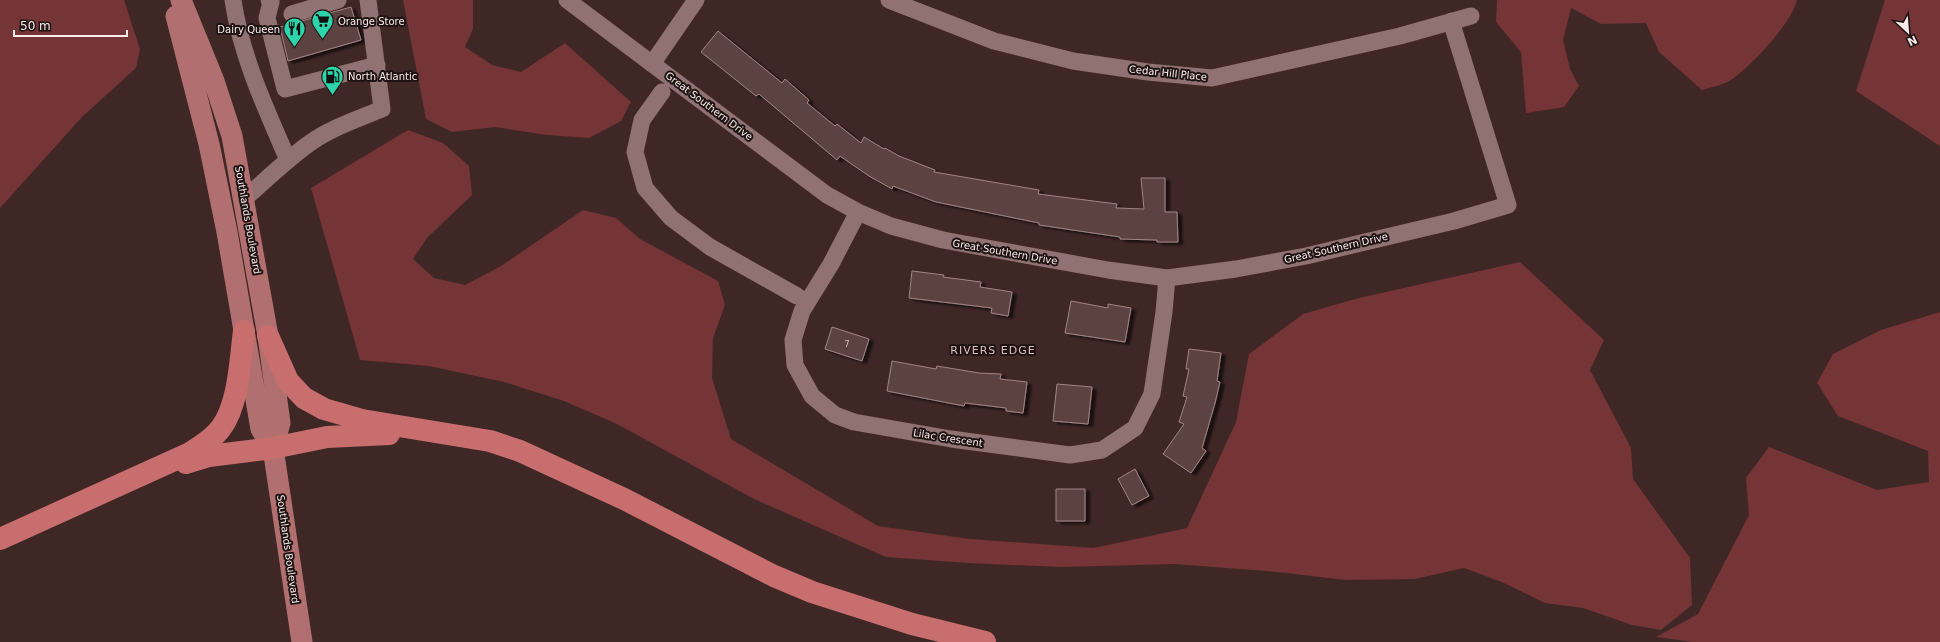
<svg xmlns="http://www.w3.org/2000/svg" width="1940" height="642" viewBox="0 0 1940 642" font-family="'DejaVu Sans',sans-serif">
  <defs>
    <filter id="shadow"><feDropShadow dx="4.5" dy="2.5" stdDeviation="1" flood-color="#0009"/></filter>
  </defs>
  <rect width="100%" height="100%" fill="#3f2726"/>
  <path fill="#753436" d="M 0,0 L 124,0 L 140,49 L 136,68 L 82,117 L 0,208 Z
    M 403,0 L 473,0 L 473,29 L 465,47 L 492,65 L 521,72 L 565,43 L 631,102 L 621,121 L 589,138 L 547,135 L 495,127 L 452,132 L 426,119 Z
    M 1497,0 L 1797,0 C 1792,23 1751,66 1731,80 C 1724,85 1711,87 1702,90 L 1659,52 L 1646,23 L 1601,24 L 1571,8 L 1563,40 L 1570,69 L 1579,86 L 1564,107 L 1526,113 L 1521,52 L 1496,22 Z
    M 1885,0 L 1940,0 L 1940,146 L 1856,91 Z
    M 408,130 L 443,143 L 469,166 L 472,195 L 427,238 L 413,259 L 434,278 L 465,285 L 501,266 L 583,210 L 616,218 L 640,239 L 718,281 L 725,305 L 713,338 L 712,378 L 731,439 L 878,526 L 970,539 L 1094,548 L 1187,528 L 1236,422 L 1249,354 L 1303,314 L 1359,298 L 1520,262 L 1604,340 L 1590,370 L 1631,448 L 1633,479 L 1690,558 L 1692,605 L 1661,630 L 1632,625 L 1583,608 L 1545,603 L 1502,582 L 1464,568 L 1415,579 L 1346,580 L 1277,572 L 1175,564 L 1061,567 L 968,563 L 886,557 L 754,499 L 617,424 L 564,401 L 504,382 L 429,366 L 360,360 L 311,188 Z
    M 1940,312 L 1940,642 L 1693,642 L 1656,637 L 1698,614 L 1749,515 L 1746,478 L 1769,447 L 1877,490 L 1929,482 L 1928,451 L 1838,416 L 1817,383 L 1833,354 L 1881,330 Z"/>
  <path fill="#5c4241" stroke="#a28483" filter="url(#shadow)" d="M 351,7 L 361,40 L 288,61 L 280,27 Z
    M 718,31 L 782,83 L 785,79 L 809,100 L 807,103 L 835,126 L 837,124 L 861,143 L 864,137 L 884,149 L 885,148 L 899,156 L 935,170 L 934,172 L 1039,190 L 1038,194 L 1117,204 L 1116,208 L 1144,209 L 1141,178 L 1165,178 L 1165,212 L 1177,212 L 1178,242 L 1157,242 L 1157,240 L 1120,239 L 1120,237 L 1039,225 L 1039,223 L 936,202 L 893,186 L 892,189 L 869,176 L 840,156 L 837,160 L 759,94 L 756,96 L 701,52 Z
    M 912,271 L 944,275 L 943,277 L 981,282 L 980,287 L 1012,292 L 1008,316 L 991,313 L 992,308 L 909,298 Z
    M 1071,301 L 1108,308 L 1108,304 L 1131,308 L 1125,342 L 1065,333 Z
    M 832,327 L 869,339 L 862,361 L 825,349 Z
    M 1189,349 L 1221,353 L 1217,381 L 1220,382 L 1215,403 L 1202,448 L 1206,451 L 1191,473 L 1163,454 L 1184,424 L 1179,422 L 1187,397 L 1183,396 L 1189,369 L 1186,369 Z
    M 892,361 L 936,369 L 937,366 L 979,373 L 1001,374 L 1000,379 L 1027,382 L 1023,413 L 1006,411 L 1006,408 L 965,403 L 964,406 L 887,391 Z
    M 1057,384 L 1092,387 L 1088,424 L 1053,421 Z
    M 1135,469 L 1149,496 L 1132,505 L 1118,479 Z
    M 1056,489 L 1085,489 L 1085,521 L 1056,521 Z"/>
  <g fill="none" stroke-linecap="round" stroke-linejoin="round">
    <path stroke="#8f7271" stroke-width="17" d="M 233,0 C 241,56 266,109 288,160
      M 269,0 L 271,2 L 267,18 L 285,89 L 377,65
      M 567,0 L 827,195 L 858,212 L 891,226 L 943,240 L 1108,270 L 1167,278 L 1236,269 L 1306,256 L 1454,221 L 1508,205 L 1451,21
      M 889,0 L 994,41 L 1073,61 L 1148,72 L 1212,78 L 1400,36 L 1471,16
      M 292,14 L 338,0
      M 652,64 L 696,0
      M 662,92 L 642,120 L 635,152 L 645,188 L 671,218 L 710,247 L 797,296
      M 244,199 C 266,180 286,160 310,143 C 331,128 358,119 382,109 L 368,0
      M 858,212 L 831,264 L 802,311 L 793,340 L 795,365 L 812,396 L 835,415 L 854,422 L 951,439 L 1070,455 L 1102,450 L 1135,428 L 1152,394 L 1164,312 L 1167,278"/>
    <path stroke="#b1706f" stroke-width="21" d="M 181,0 L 214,81 L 232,136 L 268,336 L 280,423 L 273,448 L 302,642
      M 176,16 L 209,144 L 227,232 L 261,429 L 273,448"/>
    <path stroke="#c86e6e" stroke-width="22" d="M 268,336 L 288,381 L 304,398 L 324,409 L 362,420 L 490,441 L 520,451 L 624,499 L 774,576 L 812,592 L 912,624 L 985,642
      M 186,463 L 209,456 L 273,448 L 327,437 L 389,434
      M 0,539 L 190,453 C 201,446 213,439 221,428 C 239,404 240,360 244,331"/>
  </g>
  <defs>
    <symbol id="supermarket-pin" viewBox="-11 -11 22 30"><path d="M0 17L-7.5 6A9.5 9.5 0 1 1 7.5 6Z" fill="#2ed4aa" stroke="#1e1313"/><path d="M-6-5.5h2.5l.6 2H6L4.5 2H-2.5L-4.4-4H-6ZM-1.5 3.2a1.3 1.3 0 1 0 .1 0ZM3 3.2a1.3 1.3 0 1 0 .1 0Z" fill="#111"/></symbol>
    <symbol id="restaurant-pin" viewBox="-11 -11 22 30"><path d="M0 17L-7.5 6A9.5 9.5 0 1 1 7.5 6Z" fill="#2ed4aa" stroke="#1e1313"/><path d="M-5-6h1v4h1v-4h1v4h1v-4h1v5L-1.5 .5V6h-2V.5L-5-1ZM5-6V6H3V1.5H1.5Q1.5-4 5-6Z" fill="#111"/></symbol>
    <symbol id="fuel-pin" viewBox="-11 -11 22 30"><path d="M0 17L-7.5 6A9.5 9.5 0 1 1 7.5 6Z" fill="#2ed4aa" stroke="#1e1313"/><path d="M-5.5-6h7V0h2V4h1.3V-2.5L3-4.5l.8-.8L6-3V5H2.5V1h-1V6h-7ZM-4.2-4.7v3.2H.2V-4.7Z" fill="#111"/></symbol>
  </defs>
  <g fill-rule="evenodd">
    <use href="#supermarket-pin" x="310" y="8" width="25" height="34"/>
    <use href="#restaurant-pin" x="282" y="16" width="25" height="34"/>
    <use href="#fuel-pin" x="320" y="64" width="25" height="34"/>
  </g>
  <g text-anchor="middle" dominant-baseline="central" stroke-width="4" stroke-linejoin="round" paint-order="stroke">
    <g font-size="8" fill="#d4c1c0">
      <text x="847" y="344">7</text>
    </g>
    <g font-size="10" fill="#fcebeb" stroke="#1e1313" text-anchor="start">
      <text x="338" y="21">Orange Store</text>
      <text x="280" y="29" text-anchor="end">Dairy Queen</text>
      <text x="348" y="76">North Atlantic</text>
    </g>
    <g font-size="10" fill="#fcebeb" stroke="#1e1313">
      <text transform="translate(1168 73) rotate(6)">Cedar Hill Place</text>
      <text transform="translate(709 106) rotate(37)">Great Southern Drive</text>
      <text transform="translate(248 220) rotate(80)">Southlands Boulevard</text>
      <text transform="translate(1336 248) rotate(-13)">Great Southern Drive</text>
      <text transform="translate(1005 252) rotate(10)">Great Southern Drive</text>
      <text transform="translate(948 438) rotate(9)">Lilac Crescent</text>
      <text transform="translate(288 549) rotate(82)">Southlands Boulevard</text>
    </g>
    <g font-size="11" letter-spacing="1" fill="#e0c0be" stroke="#1e1313">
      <text x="993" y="350">RIVERS EDGE</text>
    </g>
  </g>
  <g transform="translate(1908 32) rotate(154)" stroke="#1e1313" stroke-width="3" paint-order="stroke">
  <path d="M0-3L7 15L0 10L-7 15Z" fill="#fcebeb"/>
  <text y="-6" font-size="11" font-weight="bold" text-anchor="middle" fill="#fcebeb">N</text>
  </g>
  <path d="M14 30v6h113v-6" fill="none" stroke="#fcebeb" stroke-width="2"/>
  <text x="20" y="30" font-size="12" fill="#fcebeb" stroke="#1e1313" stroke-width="3" paint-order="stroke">50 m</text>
</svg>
